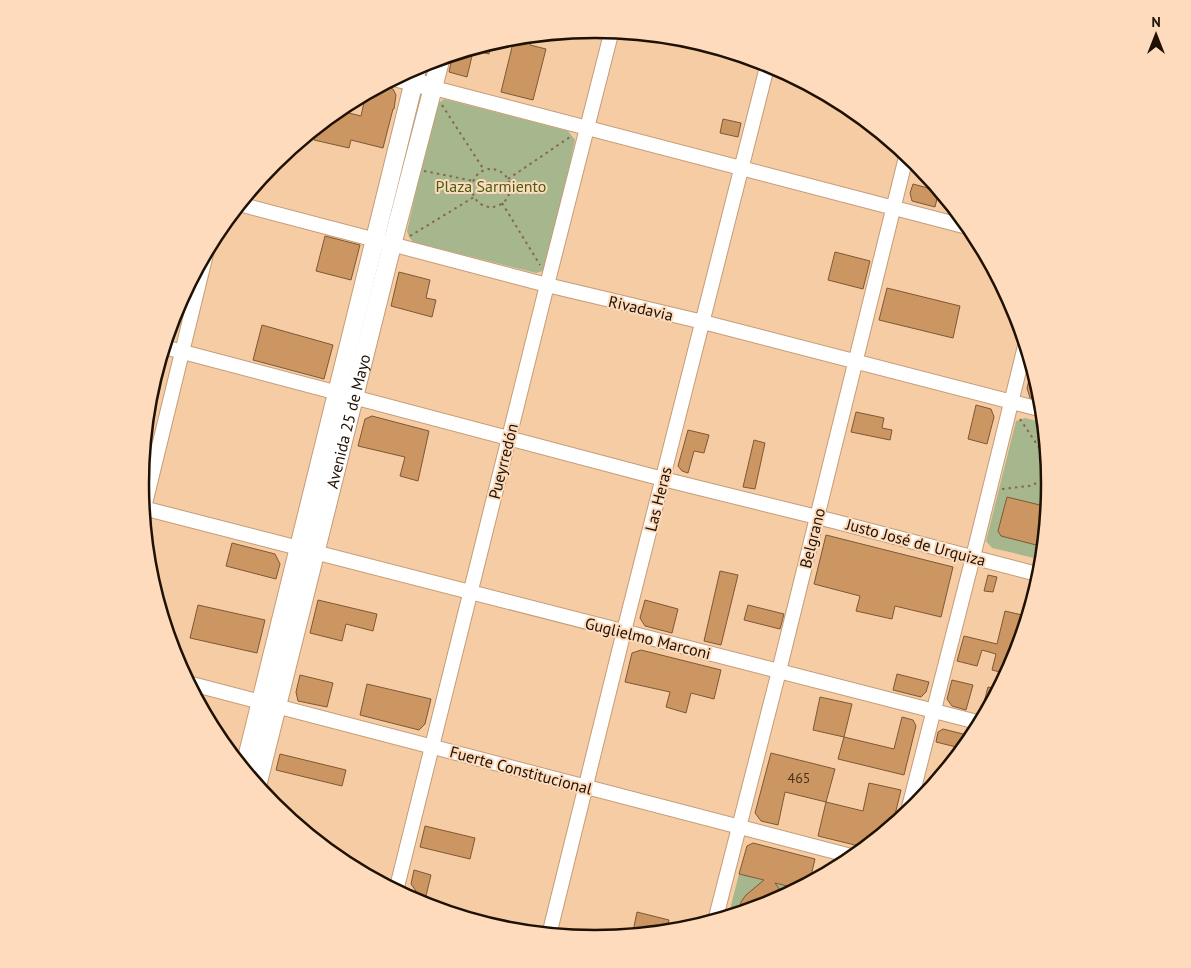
<svg xmlns="http://www.w3.org/2000/svg" width="1191" height="968" viewBox="0 0 1191 968" font-family="'PT Sans',sans-serif">
  <rect width="100%" height="100%" fill="#f6cca5"/>
  <path fill="#a7b78d" d="M 444,99 L 568,131 L 575,140 L 547,267 L 543,271 L 536,273 L 413,242 L 409,237 L 407,231 L 436,105 Z
    M 1025,418 L 1045,423 L 1051,484 L 1043,560 L 992,548 L 986,541 L 1016,421 Z
    M 739,874 L 799,889 L 769,905 L 728,917 Z"/>
  <path fill="#cb9661" stroke="#7d5835" d="M 532,35 L 530,45 L 546,49 L 533,100 L 501,92 L 513,43 L 499,40 L 507,37 Z
    M 492,42 L 489,54 L 469,49 L 483,45 Z
    M 457,52 L 472,56 L 467,77 L 449,72 L 453,54 Z
    M 379,86 L 393,89 L 396,95 L 394,109 L 393,109 L 383,148 L 351,140 L 349,148 L 314,140 L 318,126 L 337,110 L 361,116 L 366,93 Z
    M 723,119 L 741,123 L 738,137 L 720,133 Z
    M 913,184 L 939,191 L 935,207 L 912,201 L 910,193 Z
    M 325,236 L 360,245 L 351,280 L 316,271 Z
    M 835,252 L 870,261 L 863,289 L 828,280 Z
    M 399,272 L 430,280 L 426,298 L 436,300 L 432,317 L 391,306 Z
    M 887,288 L 960,306 L 953,338 L 879,320 Z
    M 262,325 L 333,345 L 324,379 L 253,360 Z
    M 1030,376 L 1037,378 L 1043,400 L 1030,398 L 1027,388 Z
    M 976,405 L 991,409 L 994,417 L 987,444 L 968,439 Z
    M 856,412 L 884,418 L 882,428 L 892,430 L 890,440 L 851,432 Z
    M 372,416 L 429,431 L 418,481 L 400,476 L 405,457 L 358,446 L 365,419 Z
    M 688,430 L 709,435 L 704,453 L 694,451 L 688,473 L 682,471 L 678,466 Z
    M 754,440 L 765,443 L 755,489 L 743,487 Z
    M 1007,497 L 1048,507 L 1044,547 L 1001,536 L 998,531 Z
    M 826,535 L 953,567 L 941,617 L 895,606 L 892,619 L 856,611 L 860,596 L 814,584 Z
    M 232,543 L 275,554 L 280,564 L 276,579 L 226,566 Z
    M 720,571 L 738,575 L 721,645 L 704,641 Z
    M 988,575 L 997,577 L 993,592 L 984,591 Z
    M 318,600 L 377,614 L 373,631 L 346,624 L 342,641 L 310,633 Z
    M 645,600 L 678,609 L 672,633 L 645,626 L 640,618 Z
    M 198,605 L 265,620 L 257,653 L 190,638 Z
    M 748,605 L 784,614 L 780,629 L 744,620 Z
    M 1005,611 L 1022,615 L 1012,654 L 1017,655 L 1008,674 L 992,670 L 996,654 L 982,650 L 977,666 L 957,661 L 964,636 L 997,644 Z
    M 641,650 L 721,670 L 714,699 L 691,693 L 686,713 L 666,707 L 670,692 L 625,682 L 632,653 Z
    M 897,674 L 929,682 L 926,692 L 921,697 L 893,690 Z
    M 300,675 L 333,683 L 327,707 L 298,701 L 296,692 Z
    M 952,680 L 973,685 L 966,710 L 952,706 L 947,699 Z
    M 367,684 L 431,699 L 425,724 L 419,730 L 360,715 Z
    M 988,687 L 999,689 L 985,716 L 981,714 Z
    M 820,697 L 852,704 L 844,737 L 813,730 Z
    M 902,717 L 913,720 L 916,726 L 904,775 L 838,759 L 844,737 L 894,749 Z
    M 943,729 L 963,734 L 974,737 L 964,749 L 936,742 L 938,732 Z
    M 771,753 L 835,769 L 826,802 L 785,792 L 778,825 L 761,821 L 755,813 Z
    M 280,754 L 346,770 L 342,786 L 276,770 Z
    M 869,783 L 901,790 L 892,827 L 867,848 L 818,836 L 826,802 L 863,811 Z
    M 425,826 L 475,838 L 470,859 L 420,847 Z
    M 753,843 L 815,859 L 809,884 L 799,889 L 775,883 L 785,897 L 769,905 L 739,914 L 741,902 L 746,895 L 764,880 L 739,874 L 747,846 Z
    M 414,870 L 431,875 L 426,896 L 418,894 L 411,884 Z
    M 637,912 L 669,920 L 666,932 L 632,936 Z"/>
  <g fill="none" stroke-linecap="round" stroke-linejoin="round">
    <defs>
      <path id="minor" d="M 434,88 L 971,228
        M 239,204 L 547,285 L 703,322 L 1043,410
        M 164,347 L 663,479 L 833,521 L 1041,575
        M 143,508 L 981,723
        M 143,512 L 207,250
        M 188,683 L 855,857
        M 907,815 L 973,557 L 1026,342
        M 396,891 L 547,285 L 612,30
        M 715,921 L 779,671 L 907,153
        M 549,935 L 624,631 L 768,63"/>
      <g id="major">
        <path d="M 395,77 L 424,85"/>
        <path d="M 244,770 L 418,65"/>
        <path id="s1" d="M 257,786 L 392,245 L 441,57"/>
      </g>
    </defs>
    <use href="#minor" stroke="#c49c76" stroke-width="16"/>
    <use href="#major" stroke="#c49c76" stroke-width="20"/>
    <path stroke="#83684f" stroke-width="2" stroke-dasharray="2.5 4" stroke-linecap="butt" d="M 442,105 L 484,170
      M472 188a19 19 0 1 1 38 0a19 19 0 1 1-38 0Z
      M 424,171 L 474,181
      M 508,179 L 570,137
      M 502,203 L 540,265
      M 410,236 L 474,197
      M 1020,419 L 1048,461
      M 1002,489 L 1029,486 L 1050,478"/>
    <use href="#minor" stroke="#fff" stroke-width="14"/>
    <use href="#major" stroke="#fff" stroke-width="18"/>
  </g>
  <g text-anchor="middle" dominant-baseline="central" stroke-width="4" stroke-linejoin="round" paint-order="stroke">
    <g font-size="14" fill="#4a321b">
      <text x="799" y="778">465</text>
    </g>
    <g font-size="16" fill="#485d15" stroke="#fddbbc">
      <text x="491" y="186">Plaza Sarmiento</text>
    </g>
    <g font-size="16" fill="#1f1104" stroke="#fddbbc">
      <text transform="translate(641 308) rotate(13)">Rivadavia</text>
      <text stroke="none"><textPath href="#s1" startOffset="376">Avenida 25 de Mayo</textPath></text>
      <text transform="translate(503 461) rotate(-76)">Pueyrredón</text>
      <text transform="translate(658 499) rotate(-76)">Las Heras</text>
      <text transform="translate(812 538) rotate(-76)">Belgrano</text>
      <text transform="translate(916 542) rotate(15)">Justo José de Urquiza</text>
      <text transform="translate(648 638) rotate(14)">Guglielmo Marconi</text>
      <text transform="translate(521 770) rotate(15)">Fuerte Constitucional</text>
    </g>
  </g>
  <path d="M0 0H1191V968H0ZM149 484a446 446 0 1 1 892 0a446 446 0 1 1-892 0Z" fill="#fddbbc" fill-rule="evenodd"/>
  <path fill="none" stroke="#1f1104" stroke-width="2.5" d="M149 484a446 446 0 1 1 892 0a446 446 0 1 1-892 0Z"/>
  <g transform="translate(1156 35)" stroke="#fddbbc" stroke-width="4" paint-order="stroke">
  <path d="M0-4L9 19L0 12L-9 19Z" fill="#1f1104"/>
  <text y="-8" font-size="14" font-weight="bold" text-anchor="middle" fill="#1f1104">N</text>
  </g>
</svg>
